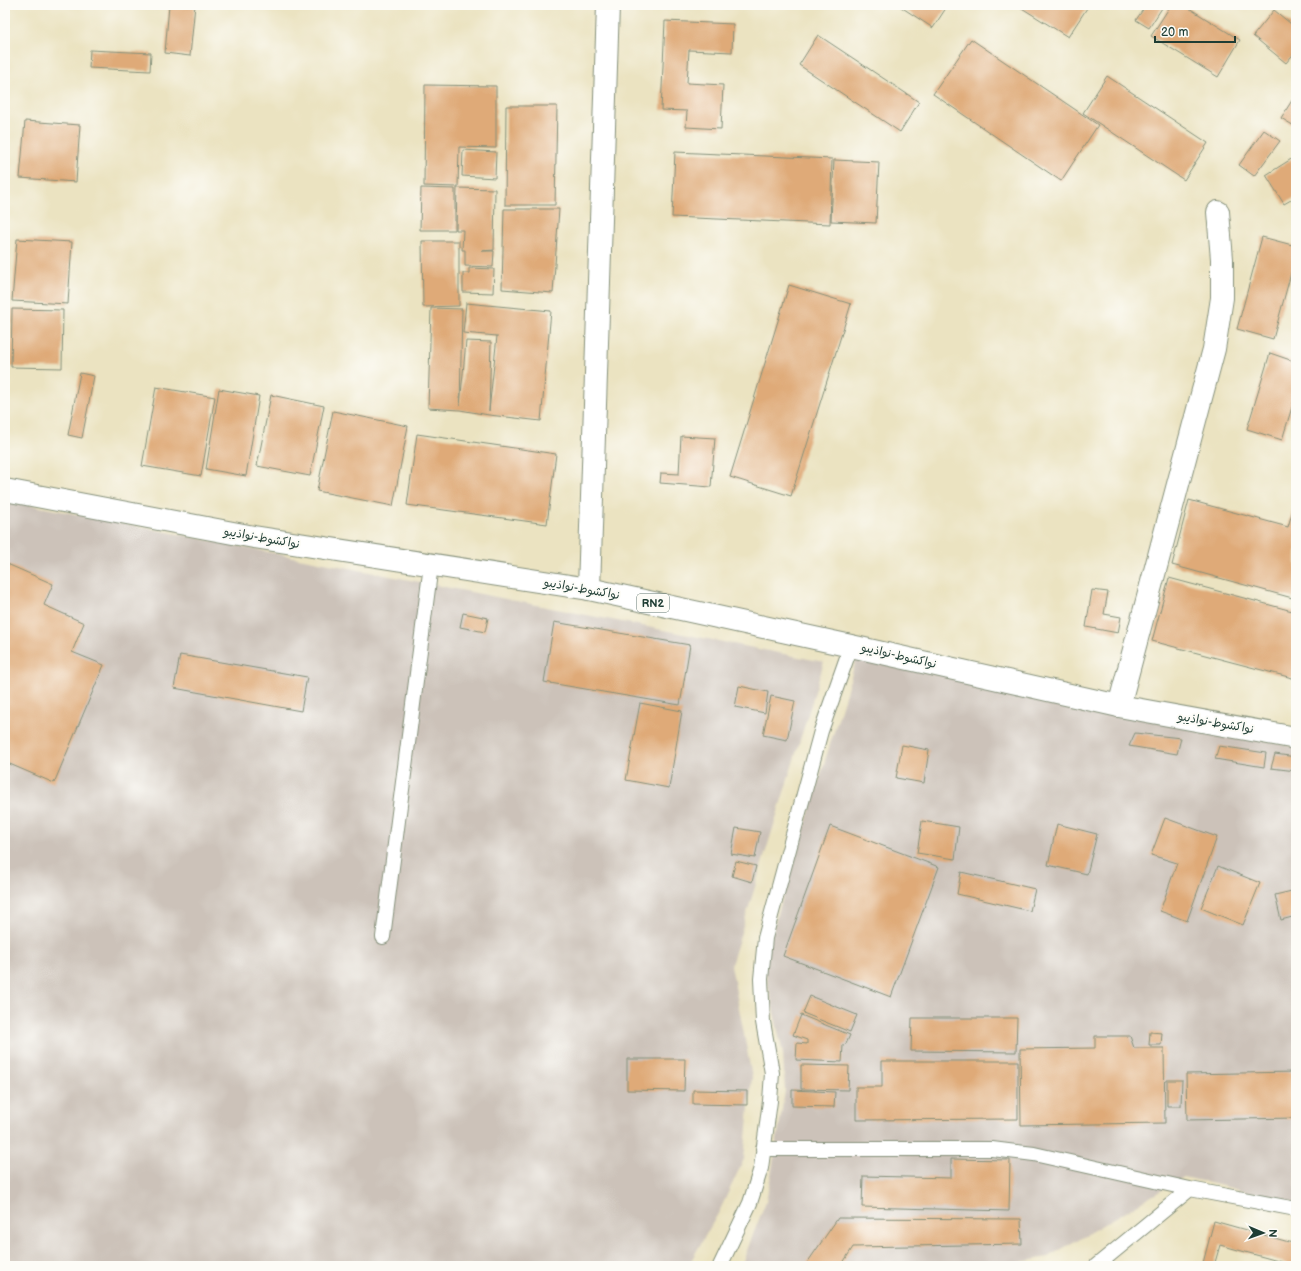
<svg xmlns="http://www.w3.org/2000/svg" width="1301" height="1271" viewBox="0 0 1301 1271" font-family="'Balsamiq Sans','Playpen Sans Arabic',sans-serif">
  <rect width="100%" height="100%" fill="#fdfcf7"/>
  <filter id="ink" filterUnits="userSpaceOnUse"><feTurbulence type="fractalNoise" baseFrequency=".025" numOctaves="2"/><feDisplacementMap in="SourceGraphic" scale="8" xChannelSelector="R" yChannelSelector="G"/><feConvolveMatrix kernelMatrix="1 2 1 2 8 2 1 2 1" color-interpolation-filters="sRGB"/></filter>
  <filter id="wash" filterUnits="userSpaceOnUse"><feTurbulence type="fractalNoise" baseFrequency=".012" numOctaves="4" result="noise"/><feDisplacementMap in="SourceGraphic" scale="16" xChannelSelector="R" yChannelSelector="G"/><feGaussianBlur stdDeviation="0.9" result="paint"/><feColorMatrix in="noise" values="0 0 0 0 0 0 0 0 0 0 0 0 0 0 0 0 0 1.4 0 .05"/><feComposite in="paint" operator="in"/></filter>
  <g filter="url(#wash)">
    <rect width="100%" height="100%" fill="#ebe3c1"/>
    <path fill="#ccc2b9" d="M 5,500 L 824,662 L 731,965 L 752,1077 L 744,1159 L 719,1212 L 688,1266 L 5,1266 Z
      M 857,657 L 1296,747 L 1296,1203 L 1184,1177 L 1048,1257 L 999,1266 L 741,1266 L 766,1201 L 772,1169 L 785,1091 L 783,1054 L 763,962 Z"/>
    <g id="blocks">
      <path fill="#dfaa78" d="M 169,5 L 195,5 L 190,56 L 165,53 Z
        M 898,5 L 948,5 L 933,28 Z
        M 1017,5 L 1089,5 L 1068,37 Z
        M 1146,5 L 1164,5 L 1149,28 L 1136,20 Z
        M 1171,5 L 1184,5 L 1240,40 L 1218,77 L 1151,36 Z
        M 1274,10 L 1296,28 L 1296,51 L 1286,63 L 1253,36 Z
        M 665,21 L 733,24 L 732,52 L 689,50 L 687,83 L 723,85 L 721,129 L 686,127 L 687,111 L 661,110 Z
        M 818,35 L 919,102 L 900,132 L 799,65 Z
        M 971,39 L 1098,125 L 1061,181 L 933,94 Z
        M 90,50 L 151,53 L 150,71 L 89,68 Z
        M 1107,76 L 1208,143 L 1184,180 L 1083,113 Z
        M 425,85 L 496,86 L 496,148 L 459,147 L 458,187 L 424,186 Z
        M 1296,94 L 1296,127 L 1281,118 Z
        M 506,106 L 557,106 L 555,205 L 505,205 Z
        M 25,121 L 80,125 L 76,182 L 20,178 Z
        M 1264,130 L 1280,141 L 1254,176 L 1239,165 Z
        M 463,150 L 496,152 L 495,178 L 462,176 Z
        M 675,152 L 832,159 L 830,224 L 672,217 Z
        M 1296,156 L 1296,197 L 1284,204 L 1266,175 Z
        M 834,160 L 879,162 L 876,223 L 831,221 Z
        M 421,188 L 455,189 L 455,230 L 420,230 Z
        M 457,188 L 495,189 L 494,250 L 481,251 L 494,251 L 493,267 L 465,266 L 465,250 L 462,250 L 463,230 L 456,230 Z
        M 504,209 L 559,209 L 553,293 L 502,289 Z
        M 1262,237 L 1296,246 L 1296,255 L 1273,339 L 1237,329 Z
        M 17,239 L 72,242 L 68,304 L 12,301 Z
        M 422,241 L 459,241 L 459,306 L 423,307 Z
        M 469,268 L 494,269 L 493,293 L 463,292 L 463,273 L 469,273 Z
        M 789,285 L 851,304 L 791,496 L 730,477 Z
        M 466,303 L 551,311 L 541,421 L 489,415 L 460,410 L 428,408 L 431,308 L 462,309 L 460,406 L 466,341 L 491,342 L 489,411 L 497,336 L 463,333 Z
        M 12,309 L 63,310 L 62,368 L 11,367 Z
        M 1270,353 L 1296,362 L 1296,394 L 1282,440 L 1247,429 Z
        M 80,373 L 94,376 L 82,438 L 68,435 Z
        M 156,387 L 215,397 L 201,476 L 142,466 Z
        M 219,389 L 259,396 L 246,476 L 206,469 Z
        M 271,395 L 324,406 L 310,476 L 257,466 Z
        M 333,411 L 408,426 L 393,506 L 317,491 Z
        M 417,434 L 556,454 L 547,524 L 407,505 Z
        M 681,436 L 715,438 L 711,487 L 660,483 L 661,473 L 679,474 Z
        M 1296,499 L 1296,599 L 1172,565 L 1189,500 L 1288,527 Z
        M 5,563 L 53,584 L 44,605 L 84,623 L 72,652 L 104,665 L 54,783 L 5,762 Z
        M 1169,578 L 1296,612 L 1296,679 L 1152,641 Z
        M 1092,590 L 1108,592 L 1104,614 L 1121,617 L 1118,633 L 1086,627 Z
        M 463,613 L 488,618 L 485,632 L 460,627 Z
        M 554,622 L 690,645 L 680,705 L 544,682 Z
        M 180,655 L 307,677 L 301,711 L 174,688 Z
        M 739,686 L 768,692 L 765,713 L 735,707 Z
        M 771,696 L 795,701 L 787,740 L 763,735 Z
        M 640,703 L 682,711 L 669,788 L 626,780 Z
        M 1135,733 L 1181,738 L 1177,754 L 1129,746 Z
        M 902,745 L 929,750 L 924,783 L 896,778 Z
        M 1219,746 L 1266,753 L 1264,767 L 1215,759 Z
        M 1275,754 L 1296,757 L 1296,771 L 1271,768 Z
        M 1165,818 L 1217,837 L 1187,921 L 1160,911 L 1177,863 L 1151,855 Z
        M 922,821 L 959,827 L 955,859 L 917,853 Z
        M 1057,824 L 1097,834 L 1087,874 L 1048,865 Z
        M 830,826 L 939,867 L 891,997 L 783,956 Z
        M 736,828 L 760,832 L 755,858 L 731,854 Z
        M 736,861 L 756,866 L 752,882 L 732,876 Z
        M 1218,866 L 1260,883 L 1243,925 L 1201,908 Z
        M 961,872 L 1035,889 L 1030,911 L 957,894 Z
        M 1296,890 L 1296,916 L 1281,920 L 1275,895 Z
        M 810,996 L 857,1015 L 850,1032 L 803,1013 Z
        M 801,1015 L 850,1035 L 846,1044 L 843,1045 L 842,1062 L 796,1060 L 797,1043 L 807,1044 L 807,1040 L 793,1035 Z
        M 912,1018 L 1017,1018 L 1016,1052 L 911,1051 Z
        M 1150,1032 L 1162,1033 L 1161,1045 L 1149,1045 Z
        M 1095,1036 L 1130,1036 L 1134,1048 L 1164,1048 L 1165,1123 L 1021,1125 L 1020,1049 L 1095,1048 Z
        M 627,1059 L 685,1059 L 684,1091 L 627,1090 Z
        M 882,1061 L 1018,1061 L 1018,1119 L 856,1120 L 856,1087 L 882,1087 Z
        M 801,1065 L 849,1066 L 848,1090 L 801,1089 Z
        M 1296,1072 L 1296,1118 L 1187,1120 L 1186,1074 Z
        M 1167,1080 L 1182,1080 L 1181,1106 L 1167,1106 Z
        M 693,1090 L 747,1091 L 747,1105 L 693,1104 Z
        M 792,1090 L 835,1092 L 834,1107 L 792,1106 Z
        M 951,1159 L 1010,1160 L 1009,1211 L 862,1207 L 863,1176 L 951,1178 Z
        M 838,1218 L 1021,1219 L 1022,1244 L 853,1247 L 841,1266 L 805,1266 Z
        M 1214,1221 L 1296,1244 L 1296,1266 L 1220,1245 L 1214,1266 L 1203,1263 Z"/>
    </g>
  </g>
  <g filter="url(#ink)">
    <use href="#blocks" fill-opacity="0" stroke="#85907a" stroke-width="1"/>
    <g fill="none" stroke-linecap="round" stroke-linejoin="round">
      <defs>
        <path id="lane" d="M 383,937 L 431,565
          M 763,1149 L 992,1149 L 1034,1154 L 1190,1189 L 1296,1209
          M 720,1266 L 750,1203 L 761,1168 L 770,1101 L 772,1073 L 763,1022 L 761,979 L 765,938 L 821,731 L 851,646
          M 1096,1266 L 1190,1189"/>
        <path id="street" d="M 589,589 L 608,5
          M 1119,706 L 1214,349 L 1222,298 L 1222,259 L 1218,212"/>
        <path id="primary" d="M 5,490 L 254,537 L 589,589 L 851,646 L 1119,706 L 1296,738"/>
      </defs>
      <use href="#lane" stroke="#85907a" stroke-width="16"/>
      <use href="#street" stroke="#85907a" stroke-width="24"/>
      <use href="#primary" stroke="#85907a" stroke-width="24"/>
      <use href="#lane" stroke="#fff" stroke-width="14"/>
      <use href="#street" stroke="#fff" stroke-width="22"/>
      <use href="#primary" stroke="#fff" stroke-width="22"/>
    </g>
  </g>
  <g text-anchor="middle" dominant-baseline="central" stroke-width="4" stroke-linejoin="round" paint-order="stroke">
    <rect fill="#fdfcf7" stroke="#62766e" stroke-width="1" x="637" y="594" width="32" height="18" rx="3"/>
    <g font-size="11" font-weight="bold" fill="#1f3d34">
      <text x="653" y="603">RN2</text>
    </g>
    <g font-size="12" fill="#1f3d34" stroke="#fdfcf7">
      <text transform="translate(262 538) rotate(10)">نواكشوط-نواذيبو</text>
      <text transform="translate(582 589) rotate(10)">نواكشوط-نواذيبو</text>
      <text transform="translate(899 656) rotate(13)">نواكشوط-نواذيبو</text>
      <text transform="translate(1216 723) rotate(10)">نواكشوط-نواذيبو</text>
    </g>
  </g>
  <rect width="1301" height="1271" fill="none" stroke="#fdfcf7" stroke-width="20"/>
  <g transform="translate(1263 1233) rotate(92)" stroke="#fdfcf7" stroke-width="3" paint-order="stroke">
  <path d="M0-3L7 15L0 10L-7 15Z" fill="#1f3d34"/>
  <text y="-6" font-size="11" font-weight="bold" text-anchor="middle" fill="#1f3d34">N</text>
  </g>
  <path d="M1155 36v6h80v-6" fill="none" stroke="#1f3d34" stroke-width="2"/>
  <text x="1161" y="36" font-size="12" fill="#1f3d34" stroke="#fdfcf7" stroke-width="3" paint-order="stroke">20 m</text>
</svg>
